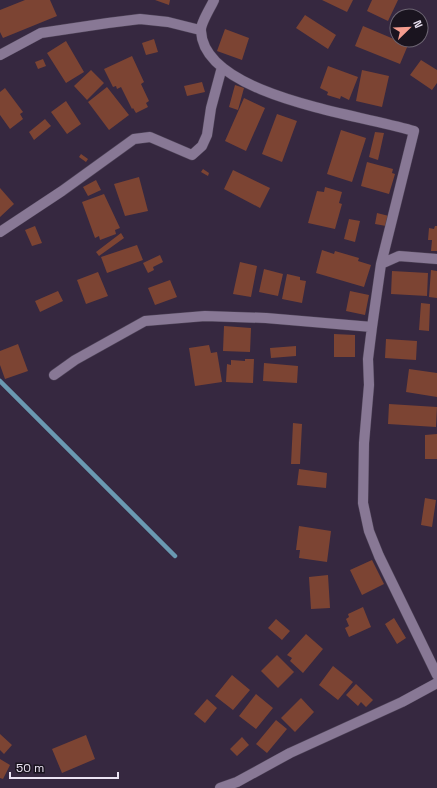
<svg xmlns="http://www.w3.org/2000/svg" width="437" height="788" viewBox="0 0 437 788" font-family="'Space Grotesk',sans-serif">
  <rect width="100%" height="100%" fill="#362840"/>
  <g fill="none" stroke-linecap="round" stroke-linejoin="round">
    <path stroke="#6a99b1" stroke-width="4.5" d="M 0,381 L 175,556"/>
  </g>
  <path fill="#7c4433" d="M 25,0 L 50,0 L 57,16 L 3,38 L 0,32 L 0,10 Z
    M 155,0 L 170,0 L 169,5 Z
    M 322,0 L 353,0 L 347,12 Z
    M 372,0 L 398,0 L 388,21 L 367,11 Z
    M 305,15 L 336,35 L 328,49 L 296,28 Z
    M 363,26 L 408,45 L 400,64 L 355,46 Z
    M 225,29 L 249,38 L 242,60 L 217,51 Z
    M 154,39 L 158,52 L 146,55 L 142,43 Z
    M 66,41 L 84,72 L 66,83 L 47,53 Z
    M 132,56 L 144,82 L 141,84 L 149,101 L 146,103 L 148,107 L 136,113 L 133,108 L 132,109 L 121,87 L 117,89 L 116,86 L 113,87 L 104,69 Z
    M 43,59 L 46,66 L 38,69 L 35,62 Z
    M 421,60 L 437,70 L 437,83 L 432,90 L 410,75 Z
    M 328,66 L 358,77 L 349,100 L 341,96 L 340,99 L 327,95 L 328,92 L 320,88 Z
    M 91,70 L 104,83 L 87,100 L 74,86 Z
    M 362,70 L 389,76 L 382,107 L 356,101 Z
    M 202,82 L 205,92 L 187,96 L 184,86 Z
    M 235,85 L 244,88 L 238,110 L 229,107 Z
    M 107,87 L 129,115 L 109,130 L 88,102 Z
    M 5,88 L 23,112 L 20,114 L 23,119 L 10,129 L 0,115 L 0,92 Z
    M 244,98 L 265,108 L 246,151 L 225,141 Z
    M 66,101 L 81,124 L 67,134 L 51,112 Z
    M 277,114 L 297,121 L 282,162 L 262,154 Z
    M 45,119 L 51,126 L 34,140 L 29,132 Z
    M 341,130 L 366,138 L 352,182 L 327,174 Z
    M 375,132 L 384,133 L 378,160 L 369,157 Z
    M 81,154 L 88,159 L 86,162 L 79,157 Z
    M 367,162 L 393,169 L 392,173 L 395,174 L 389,194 L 361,186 Z
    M 203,169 L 209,173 L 208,176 L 201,172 Z
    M 233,170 L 270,188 L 260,208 L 224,189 Z
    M 139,177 L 148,211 L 125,216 L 114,184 Z
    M 96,180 L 101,190 L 88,196 L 83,187 Z
    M 325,187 L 342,192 L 339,203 L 342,204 L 335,229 L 308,223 L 317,191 L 324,192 Z
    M 0,188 L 14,204 L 0,217 Z
    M 104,194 L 120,228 L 115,230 L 116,234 L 100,240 L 99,236 L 95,238 L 82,202 Z
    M 377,213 L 389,216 L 386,226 L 375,224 Z
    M 349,219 L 360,221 L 355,242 L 344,239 Z
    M 35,226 L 42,243 L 32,246 L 25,230 Z
    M 435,226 L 437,226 L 437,251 L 431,251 L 432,240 L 428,240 L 429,228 L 434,229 Z
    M 121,233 L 124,238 L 99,256 L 96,252 Z
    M 137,245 L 143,260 L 107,273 L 101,257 Z
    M 322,250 L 334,254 L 335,251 L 359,258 L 358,261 L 371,265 L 364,287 L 316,273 Z
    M 160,255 L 163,262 L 153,267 L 154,270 L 148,273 L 143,263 Z
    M 240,262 L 257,266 L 251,297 L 233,294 Z
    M 264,269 L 283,274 L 278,296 L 259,292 Z
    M 431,270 L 437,271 L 437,298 L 429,297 Z
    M 392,271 L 428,273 L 427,296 L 391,294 Z
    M 98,272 L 108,296 L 86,304 L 77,280 Z
    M 287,274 L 300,277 L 300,280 L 306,281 L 302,303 L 282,299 Z
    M 170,280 L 177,297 L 155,305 L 148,288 Z
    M 58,291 L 63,301 L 40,312 L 35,301 Z
    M 350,291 L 369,295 L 365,315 L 346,311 Z
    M 421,303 L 430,304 L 429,331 L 419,330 Z
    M 224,326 L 251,328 L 250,352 L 223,351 Z
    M 334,334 L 355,335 L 355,357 L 334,357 Z
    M 386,339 L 417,341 L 416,360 L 385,358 Z
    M 18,344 L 28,371 L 5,379 L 0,365 L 0,351 Z
    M 209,345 L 211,353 L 217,352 L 222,382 L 195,386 L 189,348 Z
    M 296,346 L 296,356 L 271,358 L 270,348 Z
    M 245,359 L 254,359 L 253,383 L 226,382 L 227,364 L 231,365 L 231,360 L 245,361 Z
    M 264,363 L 298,366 L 297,383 L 263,381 Z
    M 409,369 L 437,373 L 437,397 L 406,392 Z
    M 389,404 L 437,407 L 436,427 L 388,424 Z
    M 293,423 L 302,424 L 300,464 L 291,464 Z
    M 437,434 L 437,459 L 425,459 L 425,435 Z
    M 299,469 L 327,473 L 326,488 L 297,485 Z
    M 425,498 L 436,500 L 432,527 L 421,525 Z
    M 299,526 L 331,531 L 327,562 L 299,558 L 300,550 L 296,550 Z
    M 372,560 L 384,584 L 362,595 L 350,570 Z
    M 328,575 L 330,608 L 311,609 L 309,577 Z
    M 363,607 L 371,627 L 349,637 L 345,628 L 349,626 L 346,619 L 349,617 L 348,614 Z
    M 394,618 L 406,638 L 397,644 L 385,624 Z
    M 276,619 L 290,631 L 282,640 L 268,628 Z
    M 306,634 L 323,649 L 303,673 L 290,661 L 292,658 L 287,655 Z
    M 277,655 L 294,672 L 278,688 L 261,671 Z
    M 333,666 L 353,682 L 338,700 L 319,685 Z
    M 232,675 L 250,690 L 233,710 L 215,696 Z
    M 356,684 L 373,700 L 366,707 L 361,702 L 358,706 L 346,695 Z
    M 256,694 L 273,708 L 256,729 L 239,716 Z
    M 301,698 L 314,712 L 295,732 L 281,718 Z
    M 207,699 L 217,708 L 205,723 L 194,714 Z
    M 276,720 L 287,729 L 267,753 L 256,744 Z
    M 0,734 L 12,745 L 4,754 L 0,750 Z
    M 86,735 L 95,759 L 62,773 L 52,749 Z
    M 242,737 L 249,745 L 237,756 L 230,749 Z
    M 0,759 L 10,765 L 3,779 L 0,778 Z"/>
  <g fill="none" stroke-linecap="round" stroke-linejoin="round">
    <defs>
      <path id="minor" d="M 214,0 C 211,7 200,24 201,31 C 204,97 364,115 414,131 L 381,264 L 372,327 L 368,359 L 369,385 L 364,443 L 363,503 L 369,531 L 379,556 L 437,675
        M 0,55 L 41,33 L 108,23 L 140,19 L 168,22 L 200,30
        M 0,232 L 62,191 L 134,139 L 150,137 L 192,155 L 202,146 L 207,135 L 211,108 L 222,67
        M 381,264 L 399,256 L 437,259
        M 54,375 L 75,360 L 145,321 L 205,316 L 266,318 L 372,327
        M 220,788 L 237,782 L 290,753 L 402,702 L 437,683"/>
    </defs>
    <use href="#minor" stroke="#4e4357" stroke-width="11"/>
    <use href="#minor" stroke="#887895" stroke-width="10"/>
  </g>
  <g transform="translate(409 28) rotate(67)"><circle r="19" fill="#1a141f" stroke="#6e6774"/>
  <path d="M0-3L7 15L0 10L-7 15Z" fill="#f59d8f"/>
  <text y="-6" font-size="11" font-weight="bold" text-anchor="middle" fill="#ebe3f3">N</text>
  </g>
  <path d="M10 772v6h108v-6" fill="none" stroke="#ebe3f3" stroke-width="2"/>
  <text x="16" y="772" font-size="12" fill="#ebe3f3" stroke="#1a141f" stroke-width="3" paint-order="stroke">50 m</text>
</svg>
